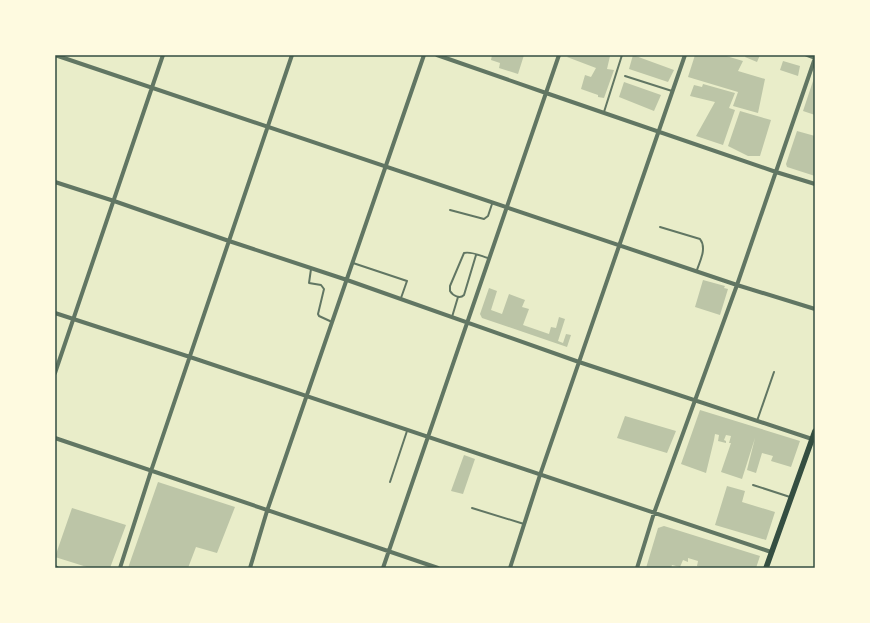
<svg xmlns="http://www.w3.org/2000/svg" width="870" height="623" viewBox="0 0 870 623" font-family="Lato,sans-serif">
  <rect width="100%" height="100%" fill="#e9edc9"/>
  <path fill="#bcc5a7" d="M 492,55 L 524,55 L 518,74 L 499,68 L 500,63 L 491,60 Z
    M 570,55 L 606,55 L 610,56 L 607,69 L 614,70 L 604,98 L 598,97 L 598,95 L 581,89 L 585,75 L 591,77 L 596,68 L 567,57 Z
    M 633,55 L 674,70 L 668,82 L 629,69 Z
    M 695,55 L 723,55 L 743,61 L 738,71 L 765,79 L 758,113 L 733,106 L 738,92 L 688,77 Z
    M 746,55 L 760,55 L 757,62 L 745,57 Z
    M 783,61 L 800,66 L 798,76 L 780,70 Z
    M 815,75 L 815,115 L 803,111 Z
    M 624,82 L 661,95 L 654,111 L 619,97 Z
    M 703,84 L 735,93 L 729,108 L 735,110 L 723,145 L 696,136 L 715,102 L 690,96 L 694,85 L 702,87 Z
    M 740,111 L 771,120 L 760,156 L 748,156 L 728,146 Z
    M 797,131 L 815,136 L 815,176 L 787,167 L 786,164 Z
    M 703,280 L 725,286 L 724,288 L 728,289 L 720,315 L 695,307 Z
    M 489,288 L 497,291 L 491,310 L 502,314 L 509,294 L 525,300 L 522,307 L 529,309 L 523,325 L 549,334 L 551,327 L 556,328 L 559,317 L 565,319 L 558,341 L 563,343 L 566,334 L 571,335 L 567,347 L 482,318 L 480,314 Z
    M 700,410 L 800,441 L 791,467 L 771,461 L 773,456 L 762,453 L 756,473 L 747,470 L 755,438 L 742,479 L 721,472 L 731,443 L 729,443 L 731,436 L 726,435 L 724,440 L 726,441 L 726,443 L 718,441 L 719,435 L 715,434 L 714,440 L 706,473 L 681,464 Z
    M 625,416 L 676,431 L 667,453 L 617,438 Z
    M 464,455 L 475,459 L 463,494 L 451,491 Z
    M 158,482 L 235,507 L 217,553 L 196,547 L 188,568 L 128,568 Z
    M 727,486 L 745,491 L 742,502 L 775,512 L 766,540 L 715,525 Z
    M 72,508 L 126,525 L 110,568 L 90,568 L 55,557 Z
    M 664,526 L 760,556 L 756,568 L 700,568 L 700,567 L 697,566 L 698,561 L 688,558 L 688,562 L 683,560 L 680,567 L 672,565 L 671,568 L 646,568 L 658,528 Z"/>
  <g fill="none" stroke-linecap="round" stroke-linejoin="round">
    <path stroke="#617663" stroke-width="2" d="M 625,76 L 672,91
      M 604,112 L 622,55
      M 450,210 L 484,219 L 488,216 L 492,204
      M 660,227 L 700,239 C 707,248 700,261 697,270
      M 476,255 L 464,295 C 460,299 453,296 450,291 L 450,286 L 464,253 C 471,251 481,256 488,258
      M 353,263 L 407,281 L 401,298
      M 311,269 L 309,283 L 321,285 L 324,289 L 318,314 L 319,316 L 332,322
      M 452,317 L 458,297
      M 757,421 L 774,372
      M 390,482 L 407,431
      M 753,485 L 790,497
      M 472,508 L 524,524"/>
    <path stroke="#617663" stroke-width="4" d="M 55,55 L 737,285 L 815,309
      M 437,55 L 546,93 L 776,172 L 815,184
      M 807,55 L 815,58
      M 55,182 L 114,201 L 229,241 L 347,280 L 579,362 L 812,439
      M 55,313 L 190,357 L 771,552
      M 55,373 L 163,55
      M 55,438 L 438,568
      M 55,567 L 57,568
      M 120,568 L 151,471 L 292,55
      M 250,568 L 267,511 L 424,55
      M 383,568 L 559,55
      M 510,568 L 540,475 L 685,55
      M 637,568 L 654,513 L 737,285 L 815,58"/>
    <path stroke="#344e41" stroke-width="5.5" d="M 766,568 L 815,431"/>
  </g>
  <rect width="870" height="623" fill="none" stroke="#fefae0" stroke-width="112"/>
  <rect x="56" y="56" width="758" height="511" fill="none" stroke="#344e41" stroke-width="1.5"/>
</svg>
